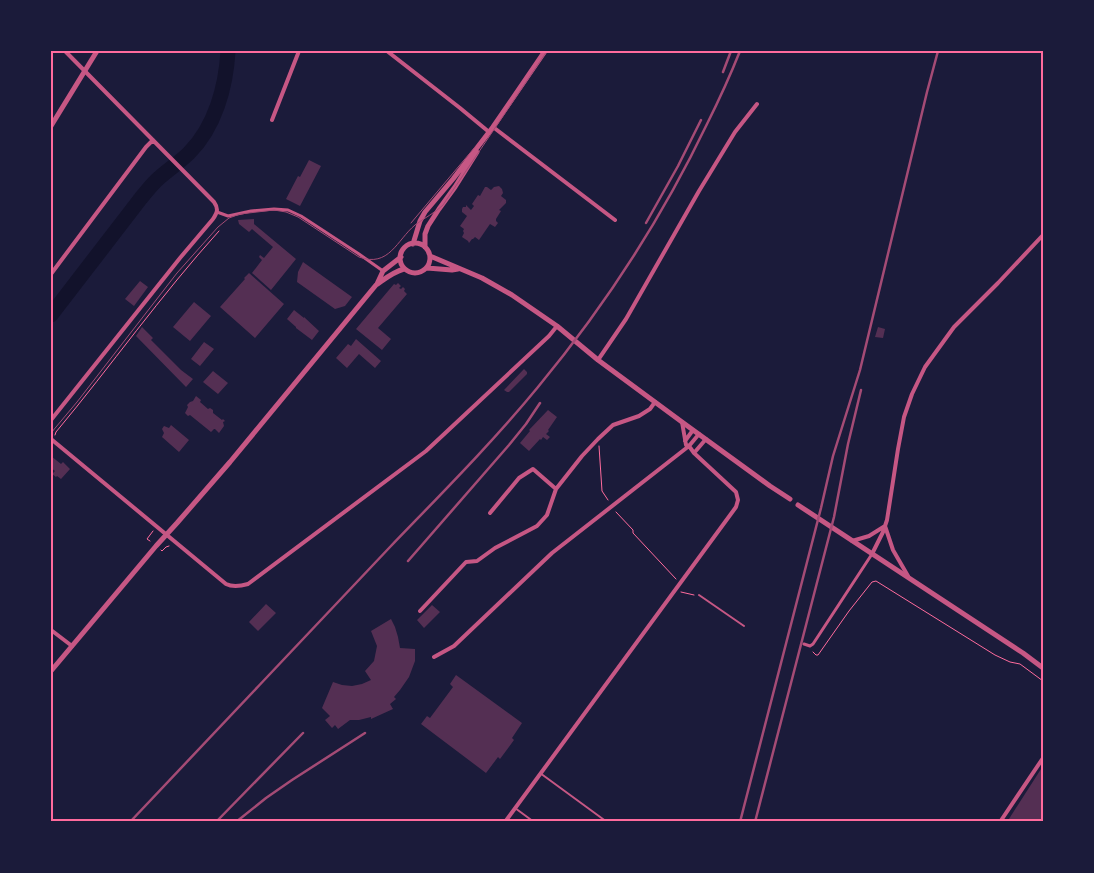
<svg xmlns="http://www.w3.org/2000/svg" width="1094" height="873" viewBox="0 0 1094 873" font-family="'IBM Plex Sans',sans-serif">
  <rect width="100%" height="100%" fill="#1b1b3a"/>
  <g fill="none" stroke-linecap="round" stroke-linejoin="round">
    <path stroke="#12122b" stroke-width="15" d="M 51,315 L 141,198 C 147,191 152,184 159,178 C 169,169 180,162 189,153 C 215,127 226,87 228,51"/>
  </g>
  <path fill="#542f53" d="M 309,160 L 321,166 L 300,206 L 286,199 L 298,176 L 300,177 Z
    M 499,186 L 502,189 L 503,193 L 501,196 L 506,200 L 506,203 L 499,210 L 501,211 L 496,219 L 496,221 L 498,223 L 495,227 L 490,224 L 479,240 L 475,237 L 473,239 L 472,239 L 469,243 L 468,241 L 462,237 L 464,233 L 463,231 L 464,229 L 460,226 L 467,216 L 462,212 L 462,209 L 463,207 L 466,207 L 466,205 L 471,210 L 474,206 L 472,204 L 478,195 L 480,196 L 485,187 L 487,187 L 491,190 L 494,187 Z
    M 254,219 L 254,224 L 296,259 L 271,290 L 252,273 L 262,260 L 259,257 L 260,255 L 264,258 L 273,247 L 252,229 L 249,232 L 239,224 L 238,220 Z
    M 303,262 L 352,297 L 345,306 L 335,309 L 297,282 L 298,272 Z
    M 249,273 L 284,304 L 255,338 L 220,307 L 245,279 L 244,278 Z
    M 140,281 L 148,287 L 134,306 L 125,299 Z
    M 398,283 L 401,286 L 399,288 L 401,289 L 403,287 L 405,289 L 404,291 L 407,294 L 378,328 L 391,339 L 382,350 L 356,329 L 394,284 L 396,285 Z
    M 194,302 L 211,316 L 190,341 L 173,327 Z
    M 294,310 L 304,318 L 304,317 L 319,331 L 312,340 L 296,328 L 296,327 L 287,319 Z
    M 142,327 L 153,338 L 151,340 L 181,370 L 193,379 L 186,387 L 136,336 Z
    M 878,327 L 885,329 L 883,338 L 875,337 Z
    M 356,339 L 381,361 L 375,368 L 359,354 L 347,368 L 336,358 L 348,344 L 351,346 Z
    M 204,342 L 214,349 L 200,366 L 191,359 Z
    M 524,369 L 527,372 L 527,374 L 509,392 L 507,392 L 504,390 Z
    M 213,371 L 228,383 L 218,394 L 203,382 Z
    M 196,396 L 201,400 L 200,402 L 208,409 L 210,408 L 213,410 L 213,413 L 222,420 L 223,419 L 225,421 L 223,422 L 224,426 L 219,433 L 215,429 L 214,429 L 211,432 L 190,415 L 188,416 L 185,413 L 188,407 L 187,405 L 190,402 L 193,401 Z
    M 548,410 L 557,417 L 548,430 L 549,431 L 546,434 L 550,437 L 547,440 L 543,437 L 541,440 L 540,439 L 529,451 L 520,443 L 530,431 L 529,430 Z
    M 171,425 L 189,440 L 179,452 L 162,437 L 164,433 L 162,429 L 164,426 L 169,428 Z
    M 51,456 L 61,464 L 63,462 L 70,469 L 61,479 L 57,476 L 56,477 L 52,474 L 55,471 L 51,468 Z
    M 266,604 L 276,613 L 258,631 L 249,622 Z
    M 432,605 L 440,612 L 424,628 L 417,620 Z
    M 391,619 L 395,627 L 398,637 L 400,648 L 415,649 L 415,661 L 409,677 L 400,690 L 394,697 L 396,699 L 390,704 L 393,709 L 371,719 L 371,717 L 359,720 L 350,720 L 338,729 L 335,725 L 332,728 L 325,720 L 330,716 L 322,708 L 333,682 L 342,685 L 352,686 L 362,684 L 371,680 L 365,671 L 374,661 L 377,646 L 371,631 Z
    M 456,675 L 522,723 L 512,738 L 514,740 L 500,759 L 498,757 L 486,773 L 421,724 L 427,716 L 430,718 L 453,687 L 450,684 Z
    M 1041,769 L 1043,770 L 1043,822 L 1007,822 Z"/>
  <g fill="none" stroke-linecap="round" stroke-linejoin="round">
    <path stroke="#ff6b9d" stroke-width="1" d="M 55,435 L 56,432 C 111,366 161,295 219,231
      M 599,446 L 602,491 L 608,500
      M 616,512 L 633,530 L 633,533 L 676,579
      M 150,541 L 147,539 L 153,531
      M 161,550 L 162,551 L 166,547 L 169,546
      M 681,592 L 694,595
      M 813,652 L 816,655 L 818,655 L 849,611 L 872,582 L 876,581 L 995,655 L 1010,662 L 1020,664 L 1043,681"/>
    <path stroke="#c65784" stroke-width="2" d="M 699,595 L 744,626
      M 540,773 L 607,822
      M 515,808 L 534,822"/>
    <path stroke="#c65784" stroke-width="3" d="M 217,212 L 228,216 L 251,211 L 274,209 L 288,210 L 301,216 L 359,254 L 383,271
      M 804,644 L 810,646 L 813,644 L 872,554"/>
    <path stroke="#c65784" stroke-width="4" d="M 387,51 L 460,108 L 489,132
      M 272,120 L 299,51
      M 493,127 L 615,220
      M 51,274 L 146,147 L 153,140
      M 598,360 L 626,319 L 699,191 L 735,132 L 757,104
      M 51,420 L 180,258 L 213,219 C 217,213 219,209 214,202 L 65,51
      M 51,439 L 226,584 C 232,587 241,586 248,584 L 426,451 L 549,336 L 557,326
      M 685,441 L 693,430
      M 694,453 L 706,439
      M 490,513 L 519,478 L 533,469 L 556,489
      M 885,526 L 893,550 L 908,576
      M 852,541 L 869,536 L 885,526
      M 872,554 L 883,532 L 887,520 L 898,449 L 904,417 L 912,394 L 925,367 L 954,327 L 998,283 L 1043,235
      M 420,611 L 466,562 L 477,561 L 495,548 L 537,526 L 547,515 L 556,489 L 582,456 L 598,439 L 613,425 L 639,416 L 650,409 L 655,402
      M 51,630 L 72,646
      M 434,657 L 454,646 L 552,553 L 689,446 L 699,434
      M 505,822 L 736,507 L 738,500 L 736,492 L 694,453 L 689,446 L 686,445 L 682,422
      M 1000,822 L 1043,758"/>
    <path stroke="#c65784" stroke-width="5" d="M 51,126 L 97,51
      M400 258a15 15 0 1 1 30 0a15 15 0 1 1-30 0Z
      M 413,244 L 420,221 L 425,212 L 453,179 L 493,127 L 545,51
      M 425,247 L 425,234 L 428,226 L 439,209 L 455,187 L 477,152
      M 430,256 L 482,278 L 512,295 L 557,326 L 598,360 L 682,422 L 770,486 L 790,499
      M 427,268 L 452,270 L 458,269
      M 377,284 L 383,271 L 401,257
      M 798,505 L 1023,653 L 1043,668
      M 51,671 L 156,546 L 177,523 L 230,462 L 376,285 C 386,278 393,272 404,269"/>
    <path stroke="#a44b75" stroke-width="1" d="M 411,223 L 475,147
      M 51,433 L 77,402 L 177,273 L 218,227 L 229,218 L 240,214 L 274,210 L 286,212 L 298,217 L 359,257 C 389,268 397,240 415,225 C 424,218 435,213 443,205 L 547,51"/>
    <path stroke="#a44b75" stroke-width="2.5" d="M 723,72 L 731,51
      M 646,223 L 678,166 L 701,120
      M 408,561 L 509,445 L 526,424 L 540,403
      M 130,822 C 216,730 304,639 390,547 C 440,495 492,443 538,387 C 605,306 662,218 707,124 C 719,100 730,76 740,51
      M 216,822 L 303,733
      M 236,822 L 266,798 L 292,780 L 365,733
      M 740,822 L 821,508 L 833,456 L 860,370 L 927,92 L 938,51
      M 755,822 L 834,517 L 848,444 L 861,390"/>
  </g>
  <rect width="1094" height="873" fill="none" stroke="#1b1b3a" stroke-width="105"/>
  <rect x="52" y="52" width="990" height="768" fill="none" stroke="#ff6b9d" stroke-width="2"/>
</svg>
